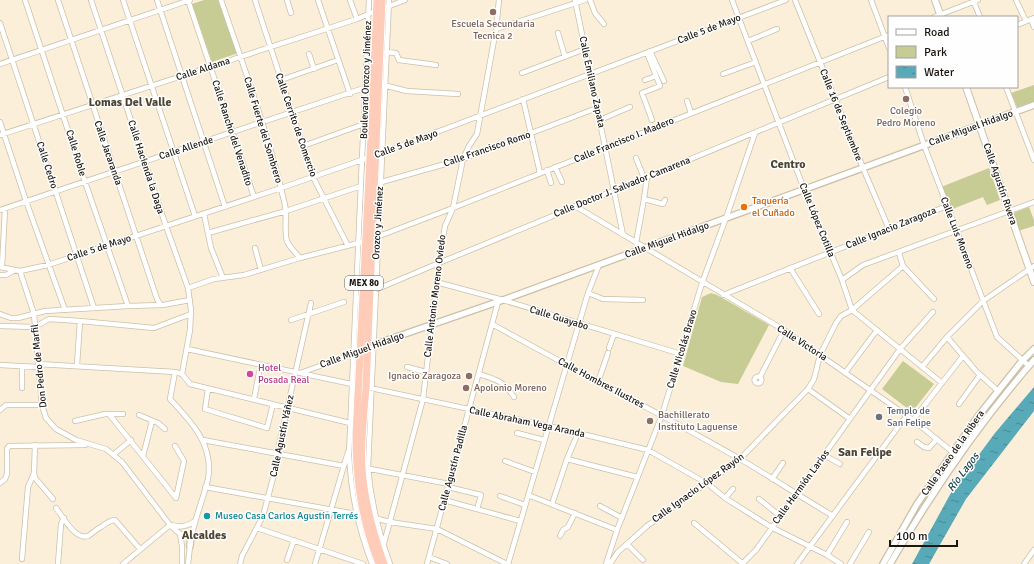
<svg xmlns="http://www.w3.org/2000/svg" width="1034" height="564" viewBox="0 0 1034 564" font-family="Signika,sans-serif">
  <defs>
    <pattern id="water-ripples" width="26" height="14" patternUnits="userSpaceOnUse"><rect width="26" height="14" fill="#58aab8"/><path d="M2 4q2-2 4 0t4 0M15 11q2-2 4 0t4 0" fill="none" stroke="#488994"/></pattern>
  </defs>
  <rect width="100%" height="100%" fill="#fbefd9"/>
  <path fill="#c6cc94" d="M 204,0 L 220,0 L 238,53 L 212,62 L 192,4 Z
    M 1034,85 L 1034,101 L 1017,107 L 1011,93 Z
    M 989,168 L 1000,200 L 987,205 L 983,197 L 950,210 L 941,187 Z
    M 1029,207 L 1034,220 L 1034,226 L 1018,231 L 1011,214 Z
    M 711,293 L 717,295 L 769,325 L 738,384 L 721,382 L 683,366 L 702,297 Z
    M 903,361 L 934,384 L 912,412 L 882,389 Z"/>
  <path fill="url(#water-ripples)" d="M 1034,387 L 1034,411 L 966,499 L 929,564 L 912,564 L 952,491 L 995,433 Z"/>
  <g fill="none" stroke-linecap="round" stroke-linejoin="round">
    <defs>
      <path id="minor" d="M 25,0 L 85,182 L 128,306
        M 58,0 L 157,299 L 160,304
        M 91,0 L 166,226 L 188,288 L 191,310 L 190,330 L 182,374
        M 123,0 L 195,216
        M 157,0 L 225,207
        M 188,0 L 254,197
        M 221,0 C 244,68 269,135 285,205 C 287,215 284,234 287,241 C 289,247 296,253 300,258
        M 255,0 L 313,177 L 348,246
        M 287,0 L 291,13
        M 318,0 L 350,94
        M 350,0 L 357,19
        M 369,0 L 349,455 C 351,493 358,528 372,564
        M 389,0 L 368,468 C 371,503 378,531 390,564
        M 575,0 L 623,235
        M 590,0 L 595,13 L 604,24
        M 732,0 L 804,189 L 842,280 L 852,310 L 942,383
        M 795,0 L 863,168 L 889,229
        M 871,0 L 889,48
        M 973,0 L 980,17
        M 1016,0 L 1026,21
        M 387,7 L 405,0
        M 934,17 L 978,0
        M 1031,19 L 1034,27
        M 0,23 L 94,308
        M 1017,25 L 1034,18
        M 496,29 L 585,0
        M 558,33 L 565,57
        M 748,41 L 777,29
        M 650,51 L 664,81
        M 386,52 L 396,53 L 399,60 L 436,65
        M 647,53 L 660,86 L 642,93 L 652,120
        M 309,54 L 314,69
        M 0,64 L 190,0
        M 522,73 L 585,49
        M 723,74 L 756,62
        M 281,80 L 338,60
        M 645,80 L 656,76
        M 383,85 L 407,91 L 458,94
        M 905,87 L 924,145 L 997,337 L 1029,366
        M 1006,87 L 1034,160
        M 523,99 L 540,173
        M 687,101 L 691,113
        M 600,120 L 630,107
        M 0,122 L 26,201 L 65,310
        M 0,135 L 357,19 L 378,10
        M 303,146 L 364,124
        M 636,158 L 644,178
        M 555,167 L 562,182
        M 547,170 L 551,183
        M 378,183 L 463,159 L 597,108
        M 644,199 L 663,204 L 665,200
        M 575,206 L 784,330 L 913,420 L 955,454
        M 0,210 L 373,85 L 376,85
        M 204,214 L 211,248 L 223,278
        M 208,233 L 286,211 L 361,186
        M 636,243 L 644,199 L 647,177
        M 255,248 L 261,270
        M 899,253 L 903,266 L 934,299
        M 0,267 L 20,271 L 48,265 L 281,188 L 376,155 L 786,0
        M 2,267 L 5,209
        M 790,268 L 819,314
        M 20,271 L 34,314 L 42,405 L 46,418 L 56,429 L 76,440 L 106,449 L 122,462 L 170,525 L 180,534 L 182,546 L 182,564
        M 0,275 L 6,275 L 15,270
        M 842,280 L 863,265 L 1034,202
        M 436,282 L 503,300 L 681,354
        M 188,288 L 214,279 L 244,275 L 300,258 L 366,241 L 453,208 L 889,35
        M 588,293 L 603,299 L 643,300
        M 723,295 L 947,206
        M 356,300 L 375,290 L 439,263 L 889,77
        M 0,314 L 11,318 L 18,318 L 45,311 L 128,306 L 163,305 L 190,300
        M 291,320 L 344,302
        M 492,324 C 574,370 658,412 740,459 C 771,477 801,497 833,516
        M 0,326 L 35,327 L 49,319 L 80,321 L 154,328 L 191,314
        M 947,337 L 976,371 L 998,391
        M 609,348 L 614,334
        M 187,349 L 549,426 L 648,450 L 708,484 L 725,498 L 771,527 L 827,555 L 841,564
        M 38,364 L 175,372 L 182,374
        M 0,365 L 38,367
        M 77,365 L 80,321
        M 407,367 L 426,372
        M 922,367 L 947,337 L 983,301 L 1034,266
        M 175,372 L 170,399 C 191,422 214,444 208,479 C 204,496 197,513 193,530 L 191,534 L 180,534
        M 300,373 L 354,354
        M 845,373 L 877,330
        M 182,374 L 190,384 L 350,423
        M 479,374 C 495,379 504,381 514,397
        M754.5 380a3.5 3.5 0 1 1 7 0a3.5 3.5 0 1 1-7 0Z
        M 760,377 L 784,330
        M 598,382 L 608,353
        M 22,388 L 22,366
        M 208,389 L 205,409 L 267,428 L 273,404
        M 808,389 L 850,419
        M 254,399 L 259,373
        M 959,404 L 980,375
        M 0,410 L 6,405 L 42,405
        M 109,414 L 176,498
        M 139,415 L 158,423 L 165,429
        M 913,420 L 963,356
        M 75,421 L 105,414 L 123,414
        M 517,433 L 544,440
        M 203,440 L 344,466
        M 917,442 L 924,447 L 929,448 L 937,439
        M 35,445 L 34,473 L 35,478 L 53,499
        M 175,446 L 184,461 L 176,498
        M 113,455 L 131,440
        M 824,455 L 840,464
        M 143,456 L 152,421
        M 567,459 L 637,477
        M 505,461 L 535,472
        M 365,468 L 449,484
        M 772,479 L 783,463
        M 0,483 L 5,479 L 7,474 L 7,449 L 9,446 L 85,445
        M 205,487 L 356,514
        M 448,487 L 481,495 L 478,506
        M 528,495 L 617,530
        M 500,496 L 525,505
        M 725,498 L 733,489
        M 759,499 L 780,516
        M 444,500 L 520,521
        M 552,504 L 567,459 L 578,433
        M 600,506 L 622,518
        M 56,508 C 63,517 75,540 88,536 C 92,534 96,529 101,527 C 105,524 110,520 115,520 L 140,549
        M 374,518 L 390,522 L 437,529 L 507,564
        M 694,523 L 742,563
        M 172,525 C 181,528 187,526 195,521
        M 257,528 L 363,564
        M 560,536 L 563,530 L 568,527 L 575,513
        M 627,544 L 643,560
        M 383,547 L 423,399 L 439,263 L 445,226 L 453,208 L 463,159 L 469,146 L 477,134 L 496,29 L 499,0
        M 827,555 L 847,522
        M 429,557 L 447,564
        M 22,559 L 28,487 L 34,473
        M 287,560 L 294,540
        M 58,564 L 61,524 L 64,518
        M 123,564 L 170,525
        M 188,564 L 190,546
        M 240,564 L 242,556 L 263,516 L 278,459 L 277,454 L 311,303
        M 315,564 L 348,452
        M 427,564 L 498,302
        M 508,564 L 588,293 L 599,265
        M 606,564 L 617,530 L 662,415 L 702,283 L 726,218 L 755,133
        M 610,564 L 618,552 L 647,526 L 740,459 L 808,389 L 814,379 L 820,355 L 836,323 L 841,316 L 852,310 L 903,266
        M 742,564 L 756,550 L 900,349 L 933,312
        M 797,564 L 907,415
        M 850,564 L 869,532
        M 1024,564 L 1034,550"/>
      <path id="tertiary" d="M 354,354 L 367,347 L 503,300 L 1034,105
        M 190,546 L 191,534
        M 883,564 L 917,504 L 979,415 L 1022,361 L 1034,349
        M 890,564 C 932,492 979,423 1034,360"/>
      <path id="secondary" d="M 935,0 L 941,17
        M 966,87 L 1034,282"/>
      <path id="trunk" d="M 377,0 L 370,157 L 356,435 C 356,481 362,521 379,564
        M 382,0 L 366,388 C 364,414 360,441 362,468 C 364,501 373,533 384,564"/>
    </defs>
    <use href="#minor" stroke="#cbc0aa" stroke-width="6"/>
    <use href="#tertiary" stroke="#cbc0aa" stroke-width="8"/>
    <use href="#secondary" stroke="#cbc0aa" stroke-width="8"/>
    <use href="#trunk" stroke="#fff" stroke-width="9"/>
    <use href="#minor" stroke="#fff" stroke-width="4.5"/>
    <use href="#tertiary" stroke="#fff" stroke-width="5.5"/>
    <use href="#secondary" stroke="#fff" stroke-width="6"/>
    <use href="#trunk" stroke="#feccb8" stroke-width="7"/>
  </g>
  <g fill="#8d6e63" stroke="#fefefe" stroke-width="1.5">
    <circle cx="493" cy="12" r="4"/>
    <circle cx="906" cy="99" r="4"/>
    <circle cx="469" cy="376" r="4"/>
    <circle cx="466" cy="388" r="4"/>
    <circle cx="650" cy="421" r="4"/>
  </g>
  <circle fill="#e8710a" stroke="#fefefe" stroke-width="1.5" cx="744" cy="207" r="4"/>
  <circle fill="#d1479c" stroke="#fefefe" stroke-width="1.5" cx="250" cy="374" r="4"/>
  <circle fill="#6b7280" stroke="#fefefe" stroke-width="1.5" cx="879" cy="417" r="4"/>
  <circle fill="#0f9aa8" stroke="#fefefe" stroke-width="1.5" cx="207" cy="516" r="4"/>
  <g text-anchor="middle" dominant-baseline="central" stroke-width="3" stroke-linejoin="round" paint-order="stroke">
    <rect fill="#fefefe" stroke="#5f5c57" stroke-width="1" x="345" y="276" width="38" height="14" rx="3"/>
    <g font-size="9" font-weight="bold" fill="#1b170f">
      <text x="364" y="283">MEX 80</text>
    </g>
    <g font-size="10" fill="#785e54" stroke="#fefefe">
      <text x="493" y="24">Escuela Secundaria<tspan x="493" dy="12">Tecnica 2</tspan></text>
      <text x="906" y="111">Colegio<tspan x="906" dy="12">Pedro Moreno</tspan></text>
      <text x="461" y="376" text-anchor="end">Ignacio Zaragoza</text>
      <text x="474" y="388" text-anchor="start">Apolonio Moreno</text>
      <text x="658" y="415" text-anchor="start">Bachillerato<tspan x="658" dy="12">Instituto Laguense</tspan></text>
    </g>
    <g font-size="10" fill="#1b170f" stroke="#fefefe">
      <text transform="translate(709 29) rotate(-21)">Calle 5 de Mayo</text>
      <text transform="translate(203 69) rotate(-18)">Calle Aldama</text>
      <text transform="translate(366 80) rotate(-88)">Boulevard Orozco y Jiménez</text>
      <text transform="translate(592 82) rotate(78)">Calle Emiliano Zapata</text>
      <text transform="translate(841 115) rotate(68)">Calle 16 de Septiembre</text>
      <text transform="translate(296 125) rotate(71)">Calle Cerrito de Comercio</text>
      <text transform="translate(971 128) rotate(-20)">Calle Miguel Hidalgo</text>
      <text transform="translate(263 130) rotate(73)">Calle Fuerte del Sombrero</text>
      <text transform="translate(232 133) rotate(72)">Calle Rancho del Venadito</text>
      <text transform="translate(624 140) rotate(-22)">Calle Francisco I. Madero</text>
      <text transform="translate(406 144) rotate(-20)">Calle 5 de Mayo</text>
      <text transform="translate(186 148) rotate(-18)">Calle Allende</text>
      <text transform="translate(487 149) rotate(-19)">Calle Francisco Romo</text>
      <text transform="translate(76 153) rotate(73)">Calle Roble</text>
      <text transform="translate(108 153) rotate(71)">Calle Jacaranda</text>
      <text transform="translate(47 165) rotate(72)">Calle Cedro</text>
      <text transform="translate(146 167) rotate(72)">Calle Hacienda la Daga</text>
      <text transform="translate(1000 184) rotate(71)">Calle Agustín Rivera</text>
      <text transform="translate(622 187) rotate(-22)">Calle Doctor J. Salvador Camarena</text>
      <text transform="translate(817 220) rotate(68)">Calle López Cotilla</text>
      <text transform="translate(378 223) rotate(-87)">Orozco y Jiménez</text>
      <text transform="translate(891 228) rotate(-22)">Calle Ignacio Zaragoza</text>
      <text transform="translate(957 233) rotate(69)">Calle Luis Moreno</text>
      <text transform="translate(667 240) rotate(-20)">Calle Miguel Hidalgo</text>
      <text transform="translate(99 248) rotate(-18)">Calle 5 de Mayo</text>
      <text transform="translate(435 296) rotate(-83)">Calle Antonio Moreno Oviedo</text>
      <text transform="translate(559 318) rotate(17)">Calle Guayabo</text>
      <text transform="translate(802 343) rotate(33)">Calle Victoria</text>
      <text transform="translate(682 349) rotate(-73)">Calle Nicolás Bravo</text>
      <text transform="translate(362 350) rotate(-20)">Calle Miguel Hidalgo</text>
      <text transform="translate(39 366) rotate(-96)">Don Pedro de Marfil</text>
      <text transform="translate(601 383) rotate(28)">Calle Hombres Ilustres</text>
      <text transform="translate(527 422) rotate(12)">Calle Abraham Vega Aranda</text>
      <text transform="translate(282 436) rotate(-78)">Calle Agustín Yáñez</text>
      <text transform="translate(953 453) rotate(-55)">Calle Paseo de la Ribera</text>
      <text transform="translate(453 468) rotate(-75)">Calle Agustín Padilla</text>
      <text transform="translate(801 487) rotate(-54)">Calle Hermión Larios</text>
      <text transform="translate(698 488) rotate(-36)">Calle Ignacio López Rayón</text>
    </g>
    <g font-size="10" fill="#c56008" stroke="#fefefe" text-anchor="start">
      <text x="752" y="201">Taquería<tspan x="752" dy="12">el Cuñado</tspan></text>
    </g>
    <g font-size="10" fill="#b23c85" stroke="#fefefe" text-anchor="start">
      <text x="258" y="368">Hotel<tspan x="258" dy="12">Posada Real</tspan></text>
    </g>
    <g font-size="10" fill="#5b616d" stroke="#fefefe" text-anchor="start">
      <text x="887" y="411">Templo de<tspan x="887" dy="12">San Felipe</tspan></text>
    </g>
    <g font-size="10" fill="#0d838f" stroke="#fefefe" text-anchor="start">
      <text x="215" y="516">Museo Casa Carlos Agustín Terrés</text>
    </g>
    <g font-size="11" font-style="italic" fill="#20464d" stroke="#fefefe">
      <text transform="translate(963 472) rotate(-53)">Río Lagos</text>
    </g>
    <g font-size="12" font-weight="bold" fill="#4d4431" stroke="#fefefe">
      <text x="130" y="102">Lomas Del Valle</text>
      <text x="788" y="164">Centro</text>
      <text x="865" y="452">San Felipe</text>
      <text x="204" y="535">Alcaldes</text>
    </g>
  </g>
  <rect x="888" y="16" width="130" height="72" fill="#fefefe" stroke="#a3a29e"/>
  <rect x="896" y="29" width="20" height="6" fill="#ffffff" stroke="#a3a29e"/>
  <text x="924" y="36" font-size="12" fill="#1b170f">Road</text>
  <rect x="896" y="46" width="20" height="12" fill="#c6cc94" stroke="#a3a29e"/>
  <text x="924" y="56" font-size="12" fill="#1b170f">Park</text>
  <rect x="896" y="66" width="20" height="12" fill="url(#water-ripples)" stroke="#a3a29e"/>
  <text x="924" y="76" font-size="12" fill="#1b170f">Water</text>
  <path d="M890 540v6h67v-6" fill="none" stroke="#1b170f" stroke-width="2"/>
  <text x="896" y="540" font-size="12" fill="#1b170f" stroke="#fefefe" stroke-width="3" paint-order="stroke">100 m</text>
</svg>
